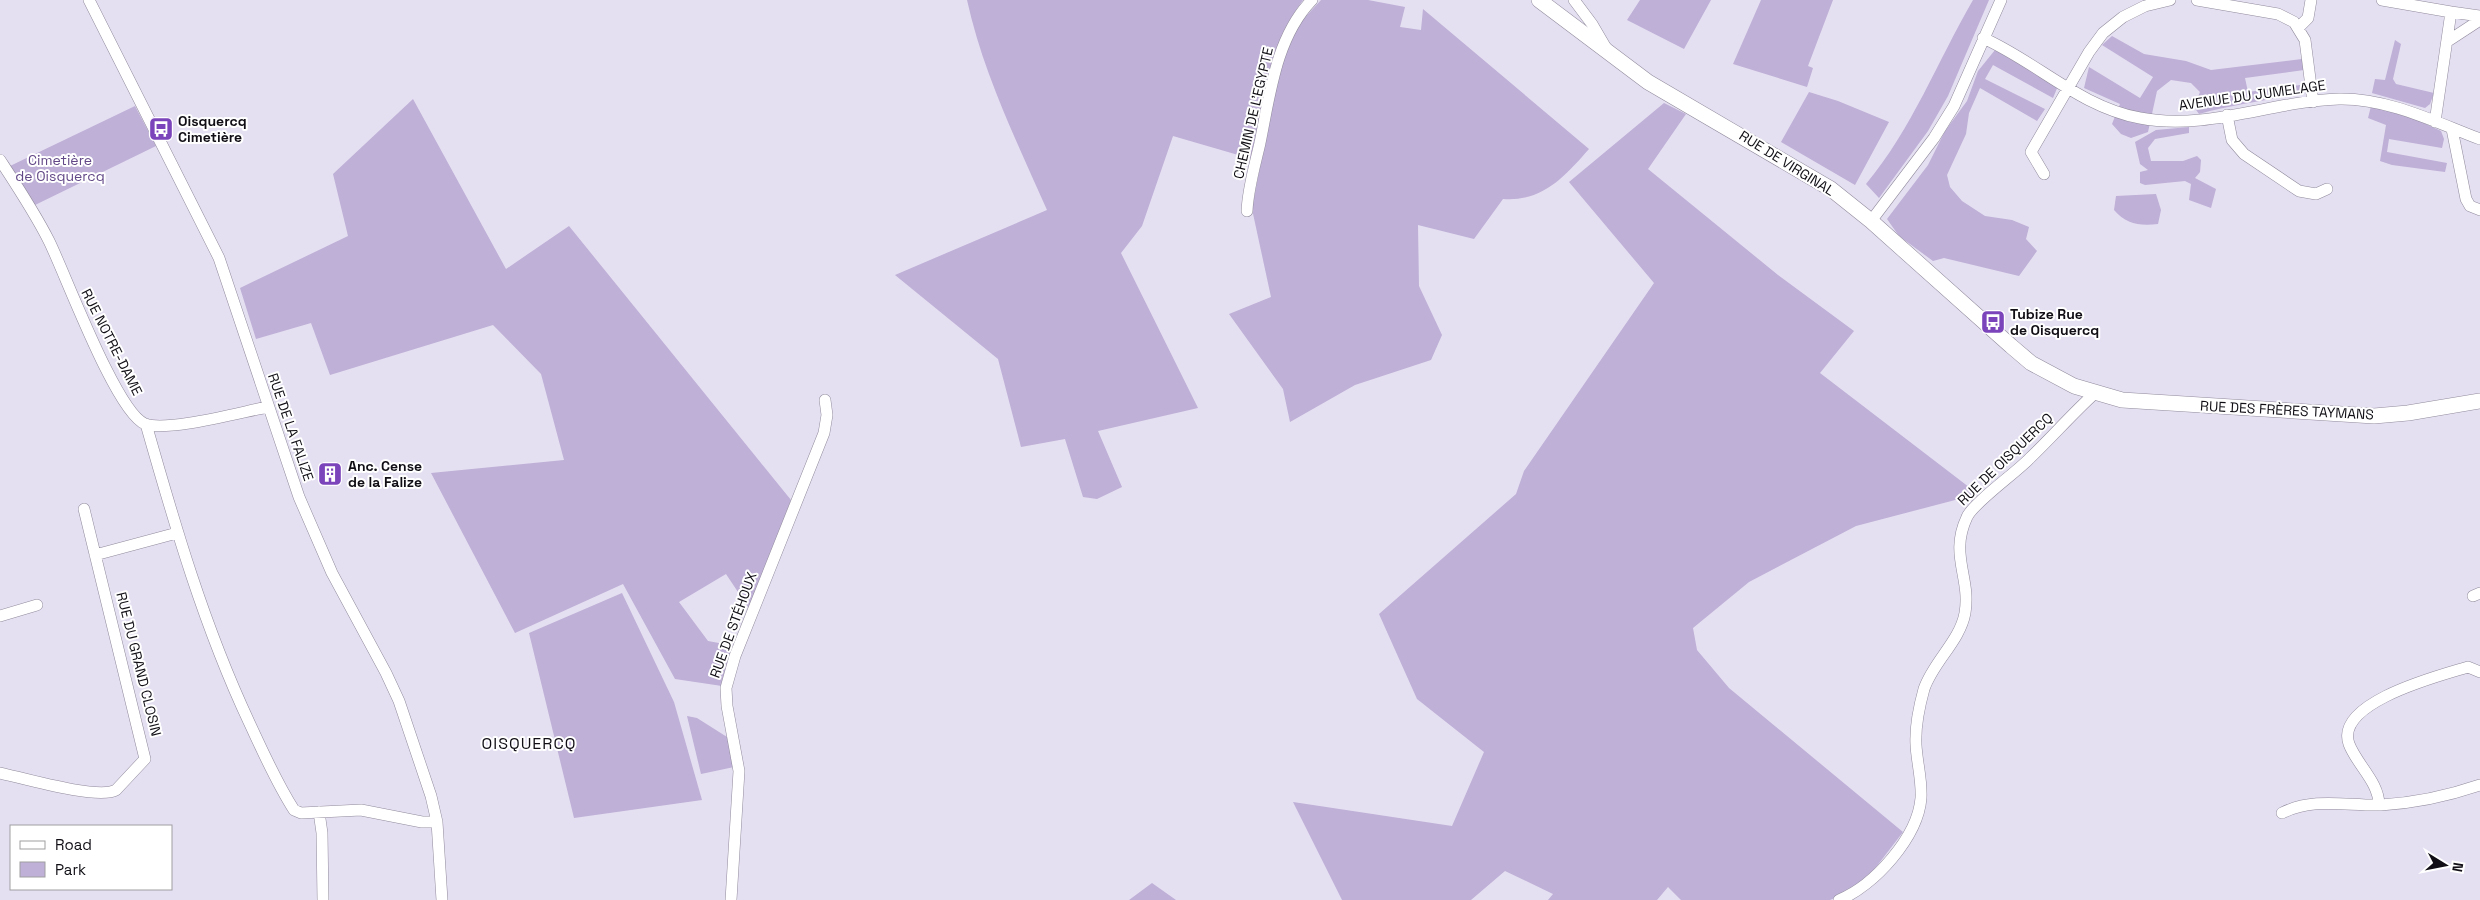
<svg xmlns="http://www.w3.org/2000/svg" width="2480" height="900" viewBox="0 0 2480 900" font-family="'Space Grotesk',sans-serif">
  <rect width="100%" height="100%" fill="#e5dff2"/>
  <path fill="#beb0d6" d="M 967,0 L 1303,0 C 1270,43 1264,107 1252,159 L 1173,136 L 1142,226 L 1121,253 L 1198,408 L 1098,431 L 1122,487 L 1097,499 L 1083,497 L 1065,439 L 1021,447 L 998,359 L 895,275 L 1047,210 C 1017,142 983,73 967,0 Z
    M 1321,0 L 1368,0 L 1405,7 L 1400,27 L 1421,30 L 1423,9 L 1589,149 C 1565,176 1543,202 1503,199 L 1474,239 L 1418,225 L 1419,286 L 1442,335 L 1431,360 L 1355,385 L 1290,422 L 1283,389 L 1229,314 L 1271,297 L 1252,209 L 1274,93 L 1287,48 L 1299,24 Z
    M 1640,0 L 1711,0 L 1684,49 L 1627,20 Z
    M 1761,0 L 1833,0 L 1808,66 L 1813,68 L 1807,87 L 1733,64 Z
    M 1973,0 L 1989,0 L 1948,96 L 1928,131 L 1879,198 L 1866,184 C 1912,129 1937,62 1973,0 Z
    M 2112,36 L 2144,54 L 2186,61 L 2211,70 L 2302,59 L 2304,70 L 2245,78 L 2248,92 L 2300,85 L 2304,92 C 2269,101 2233,104 2199,114 L 2194,107 L 2200,92 L 2191,83 L 2171,80 L 2157,91 L 2148,132 L 2131,138 L 2121,134 L 2112,124 L 2120,104 L 2084,88 L 2089,67 L 2140,98 L 2153,77 L 2102,45 Z
    M 2395,40 L 2401,44 L 2393,79 L 2396,84 L 2434,93 L 2430,104 L 2425,108 L 2372,93 L 2375,79 L 2385,80 Z
    M 1995,50 L 2058,86 L 2053,98 L 1993,65 L 1985,79 L 2045,109 L 2037,121 L 1980,88 L 1969,113 L 1966,134 L 1947,175 L 1950,187 L 1962,201 L 1985,216 L 2012,220 L 2029,227 L 2026,239 L 2037,251 L 2019,276 L 1944,258 L 1933,261 L 1899,236 L 1887,219 L 1928,165 L 1945,131 L 1967,101 L 1978,71 Z
    M 1809,92 L 1838,101 L 1889,122 L 1855,185 L 1781,142 Z
    M 413,99 L 506,269 L 569,226 L 791,500 L 750,610 L 726,574 L 679,602 L 708,641 L 735,646 L 722,686 L 675,679 L 623,584 L 515,633 L 431,473 L 564,460 L 541,374 L 493,325 L 330,375 L 311,323 L 256,339 L 240,288 L 348,236 L 333,174 Z
    M 1664,103 L 1686,114 L 1648,169 L 1778,275 L 1854,331 L 1820,373 L 1978,494 L 1856,526 L 1749,582 L 1693,628 L 1697,650 L 1729,688 L 1903,832 L 1860,888 L 1830,900 L 1681,900 L 1668,887 L 1657,900 L 1548,900 L 1553,894 L 1505,871 L 1471,900 L 1342,900 L 1293,802 L 1452,826 L 1484,752 L 1417,699 L 1379,614 L 1516,494 L 1524,471 L 1654,283 L 1569,182 Z
    M 135,106 L 156,146 L 35,205 L 10,166 Z
    M 2371,106 L 2415,119 L 2441,131 L 2444,139 L 2442,148 L 2389,139 L 2387,152 L 2447,163 L 2445,172 L 2392,165 L 2380,161 L 2386,125 L 2368,118 Z
    M 2189,127 L 2189,133 L 2155,139 L 2148,148 L 2151,161 L 2183,161 L 2197,156 L 2201,160 L 2200,172 L 2195,178 L 2216,189 L 2211,208 L 2189,200 L 2191,184 L 2185,181 L 2145,185 L 2140,183 L 2140,172 L 2148,170 L 2140,164 L 2135,142 L 2156,130 Z
    M 2156,194 L 2161,210 L 2158,224 C 2139,226 2126,224 2114,210 L 2116,196 Z
    M 622,593 L 674,702 L 702,800 L 574,818 L 529,633 Z
    M 687,716 L 697,718 L 727,737 L 734,767 L 701,774 Z
    M 1152,883 L 1176,900 L 1129,900 Z"/>
  <g fill="none" stroke-linecap="round" stroke-linejoin="round">
    <defs>
      <path id="street" d="M 89,0 L 219,258 L 299,497 L 332,573 L 386,673 L 399,701 L 431,796 L 437,822 L 442,900
        M 1574,0 L 1592,24 L 1606,48
        M 2197,0 L 2278,14 L 2294,22 L 2305,40 L 2313,102
        M 2382,0 L 2451,12 L 2435,122
        M 2451,12 L 2480,16
        M 2298,28 L 2308,18 L 2311,0
        M 1983,38 C 2037,62 2080,107 2140,118 C 2206,131 2273,101 2339,99 C 2388,98 2435,122 2480,139
        M 2448,41 L 2480,20
        M 2227,115 L 2232,140 L 2244,154 L 2299,191 L 2316,194 L 2327,189
        M 2452,129 L 2466,199 L 2470,206 L 2480,210
        M 0,160 C 17,186 35,213 49,241 C 65,273 116,412 145,424 C 168,432 241,412 268,407
        M 2044,174 L 2031,152 L 2089,52 L 2103,33 L 2123,17 L 2145,6 L 2170,0
        M 1247,211 C 1248,188 1255,165 1260,143 C 1270,94 1276,37 1312,0
        M 1871,221 L 1934,138 L 1954,106 L 2001,0
        M 146,424 C 175,526 204,626 249,722 C 263,752 276,782 294,810 L 301,813 L 361,810 L 422,822 L 437,822
        M 95,555 L 177,533
        M 2473,596 L 2480,593
        M 0,616 L 37,605
        M 0,773 C 23,778 98,800 116,790 L 145,759 L 84,509
        M 2379,805 C 2379,782 2357,765 2349,744 C 2334,702 2442,675 2468,667 L 2480,672
        M 319,812 L 322,833 L 323,900
        M 2282,813 C 2314,797 2347,806 2381,805 C 2415,803 2448,796 2480,785
        M 731,900 L 739,771 L 727,706 L 726,688 L 735,656 L 824,433 L 827,415 L 825,400
        M 1839,900 C 1874,886 1918,837 1921,798 C 1922,780 1917,763 1916,745 C 1915,727 1919,707 1924,689 C 1933,662 1960,641 1965,613 C 1971,577 1949,555 1967,517 C 1973,503 2017,472 2030,458 C 2052,437 2072,414 2094,394"/>
      <path id="secondary" d="M 1539,0 L 1648,82 L 1831,189 L 1871,221 L 2011,346 L 2031,363 L 2074,386 L 2122,400 L 2374,416 L 2408,413 L 2480,401"/>
    </defs>
    <use href="#street" stroke="#918b9c" stroke-width="12"/>
    <use href="#secondary" stroke="#918b9c" stroke-width="16"/>
    <use href="#street" stroke="#fff" stroke-width="11"/>
    <use href="#secondary" stroke="#fff" stroke-width="15"/>
  </g>
  <defs>
    <symbol id="bus-square" viewBox="-11 -11 22 22"><rect x="-9" y="-9" width="18" height="18" rx="4" fill="#7b44ba" stroke="#fff"/><path d="M-5-6H5V4H4V6H2V4H-2V6H-4V4H-5ZM-3.5-4V0h7V-4ZM-3.5 1.2v1.5H-2V1.2ZM2 1.2v1.5H3.5V1.2Z" fill="#fff"/></symbol>
    <symbol id="building-square" viewBox="-11 -11 22 22"><rect x="-9" y="-9" width="18" height="18" rx="4" fill="#7b44ba" stroke="#fff"/><path d="M-4-6H4V6H1V3H-1V6H-4ZM-2.5-4.3h1.7v1.8h-1.7ZM.8-4.3h1.7v1.8H.8ZM-2.5-1h1.7V.8h-1.7ZM.8-1h1.7V.8H.8Z" fill="#fff"/></symbol>
  </defs>
  <g fill-rule="evenodd">
    <use href="#bus-square" x="147" y="115" width="28" height="28"/>
    <use href="#bus-square" x="1979" y="308" width="28" height="28"/>
    <use href="#building-square" x="316" y="460" width="28" height="28"/>
  </g>
  <g text-anchor="middle" dominant-baseline="central" stroke-width="4" stroke-linejoin="round" paint-order="stroke">
    <g font-size="14" fill="#110f15" stroke="#fff">
      <text transform="translate(2252 95) rotate(-8)">AVENUE DU JUMELAGE</text>
      <text transform="translate(1253 113) rotate(-77)">CHEMIN DE L'EGYPTE</text>
      <text transform="translate(1787 163) rotate(32)">RUE DE VIRGINAL</text>
      <text transform="translate(112 342) rotate(63)">RUE NOTRE-DAME</text>
      <text transform="translate(2287 410) rotate(3)">RUE DES FRÈRES TAYMANS</text>
      <text transform="translate(291 427) rotate(71)">RUE DE LA FALIZE</text>
      <text transform="translate(2005 459) rotate(-44)">RUE DE OISQUERCQ</text>
      <text transform="translate(733 625) rotate(-70)">RUE DE STÉHOUX</text>
      <text transform="translate(139 664) rotate(76)">RUE DU GRAND CLOSIN</text>
    </g>
    <g font-size="14" font-weight="bold" fill="#110f15" stroke="#fff" text-anchor="start">
      <text x="178" y="121">Oisquercq<tspan x="178" dy="16">Cimetière</tspan></text>
      <text x="2010" y="314">Tubize Rue<tspan x="2010" dy="16">de Oisquercq</tspan></text>
      <text x="348" y="466">Anc. Cense<tspan x="348" dy="16">de la Falize</tspan></text>
    </g>
    <g font-size="14" fill="#624887" stroke="#fff">
      <text x="60" y="160">Cimetière<tspan x="60" dy="16">de Oisquercq</tspan></text>
    </g>
    <g font-size="16" letter-spacing="1" fill="#110f15" stroke="#fff">
      <text x="529" y="743">OISQUERCQ</text>
    </g>
  </g>
  <rect x="10" y="825" width="162" height="65" fill="#ffffff" stroke="#a09fa1"/>
  <rect x="20" y="841" width="25" height="8" fill="#ffffff" stroke="#a09fa1"/>
  <text x="55" y="850" font-size="15" fill="#110f15">Road</text>
  <rect x="20" y="862" width="25" height="15" fill="#beb0d6" stroke="#a09fa1"/>
  <text x="55" y="875" font-size="15" fill="#110f15">Park</text>
  <g transform="translate(2445 865) rotate(100)" stroke="#ffffff" stroke-width="4" paint-order="stroke">
  <path d="M0-4L9 19L0 12L-9 19Z" fill="#110f15"/>
  <text y="-8" font-size="14" font-weight="bold" text-anchor="middle" fill="#110f15">N</text>
  </g>
</svg>
